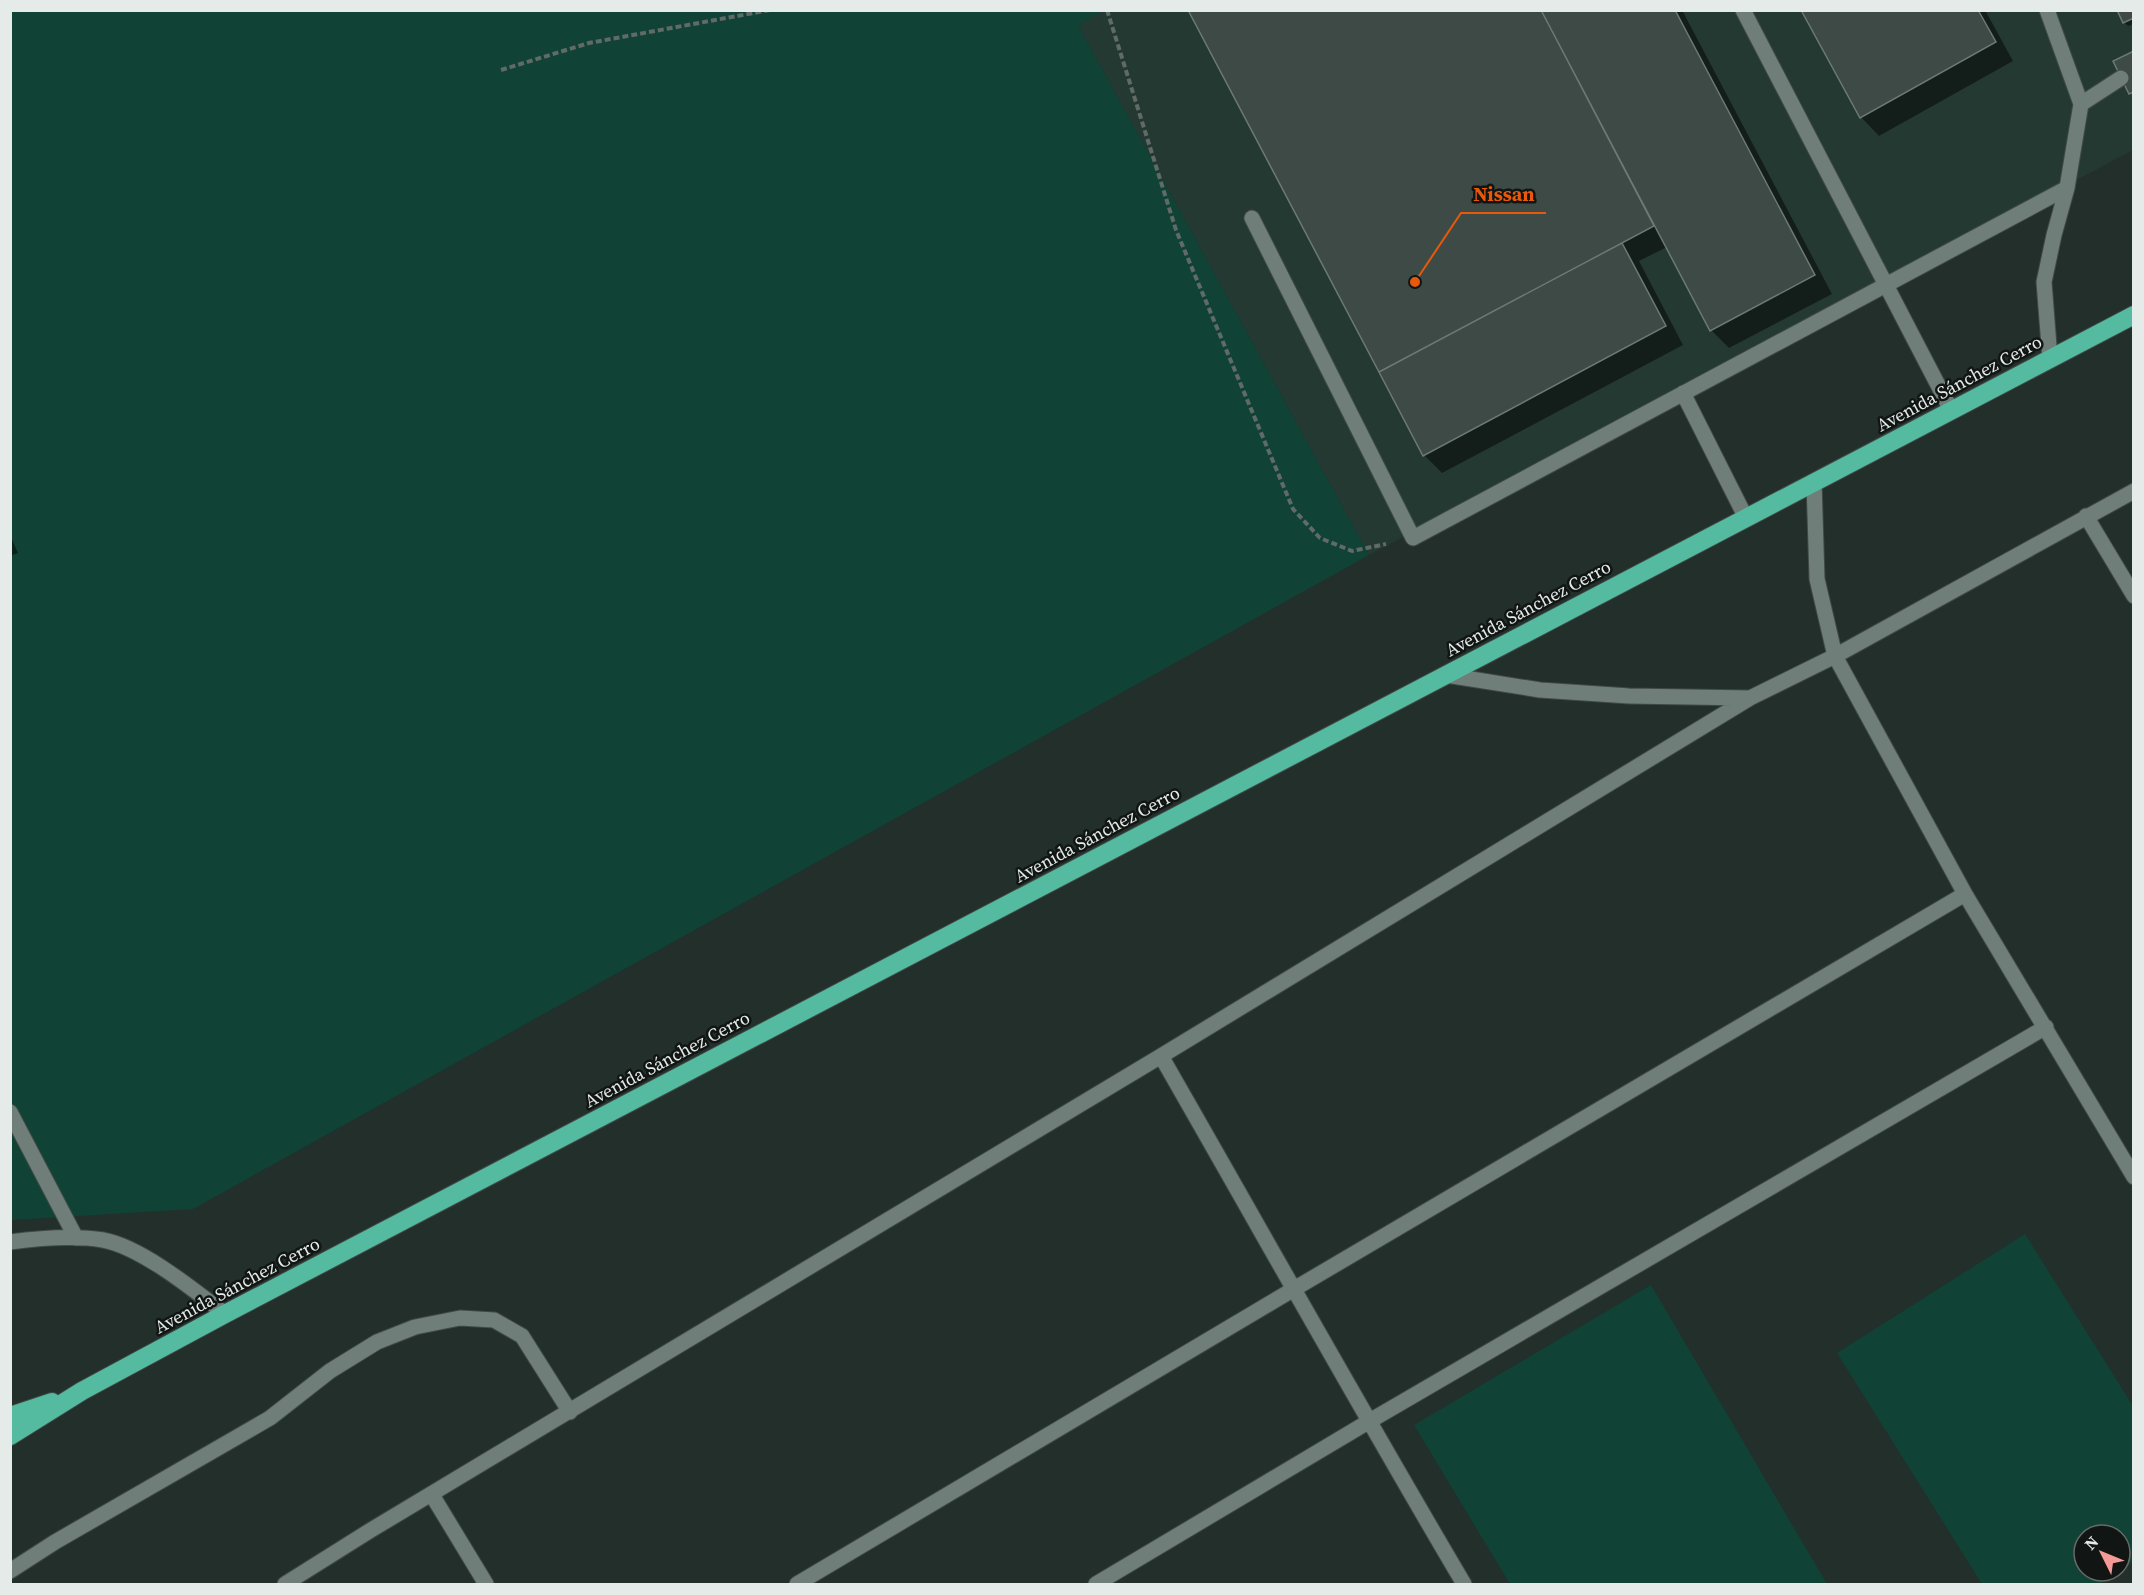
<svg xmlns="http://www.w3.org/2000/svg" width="2144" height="1595" viewBox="0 0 2144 1595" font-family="'Source Serif 4',serif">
  <rect width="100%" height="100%" fill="#232f2b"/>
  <path fill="#253933" d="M 1103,10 L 2133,11 L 2133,150 L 1369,555 L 1078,25 Z"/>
  <path fill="#104236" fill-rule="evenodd" d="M 11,11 L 1103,11 L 1078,25 L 1369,555 L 193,1209 L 11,1220 Z
    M 2025,1234 L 2133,1406 L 2133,1562 L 2099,1584 L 1982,1584 L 1837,1353 ZM 2084,1535 L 2120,1535 L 2120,1571 L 2084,1571 Z
    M 1651,1285 L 1827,1584 L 1510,1584 L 1414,1425 Z"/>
  <path fill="#0007" d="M 1190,10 L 1682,10 L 1832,294 L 1729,348 L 1711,330 L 1667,247 L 1639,261 L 1683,345 L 1442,473 L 1424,455 Z
    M 1802,10 L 1985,10 L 2013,61 L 1879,136 L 1861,117 Z
    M 2134,10 L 2134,24 L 2128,26 L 2124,22 Z
    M 10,535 L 18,553 L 10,556 Z"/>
  <path fill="#3d4a45" stroke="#6c7975" stroke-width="1.5" d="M 1188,10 L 1541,10 L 1654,226 L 1379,372 Z
    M 1541,10 L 1675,10 L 1815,275 L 1710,331 Z
    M 1801,10 L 1978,10 L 1996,42 L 1860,118 Z
    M 2117,10 L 2134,10 L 2134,18 L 2123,23 Z
    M 2134,51 L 2134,92 L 2129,94 L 2113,61 Z
    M 1622,243 L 1666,326 L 1423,456 L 1379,372 Z"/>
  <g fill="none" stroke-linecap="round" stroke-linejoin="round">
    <path stroke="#404b48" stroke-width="15" stroke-dasharray="15 8" stroke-linecap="butt" d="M 2121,78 L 2134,72"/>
    <defs>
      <path id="minor" d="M 1743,10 L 1951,410
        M 2047,10 L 2081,104
        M 1252,218 L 1413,538 L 2067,188
        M 2050,359 L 2044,282 L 2054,235 L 2067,188 L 2081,104 L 2121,78
        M 1683,393 L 1746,518
        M 1814,482 L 1817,579 L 1835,656 L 1965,894 L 2134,1177
        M 2086,516 L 2134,596
        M 1446,675 L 1540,690 L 1629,696 L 1750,698
        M 1161,1056 C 1262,1232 1361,1410 1464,1584
        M 10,1112 L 76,1238
        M 10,1242 C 40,1238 73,1235 103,1240 C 141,1247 194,1290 225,1314
        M 432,1495 L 486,1584
        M 10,1571 L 55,1542 L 270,1418 L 330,1371 L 377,1342 L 415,1327 L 460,1318 L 494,1320 L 522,1336 L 570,1412
        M 285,1584 L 371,1530 L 1161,1056 L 1750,698 L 1835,656 L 2134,491
        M 797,1584 L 1294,1289 L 1965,894
        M 1096,1584 L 1368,1422 L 2046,1027"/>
      <path id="highway" d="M 10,1416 L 52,1402
        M 10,1436 L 82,1391 L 225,1314 L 2134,315"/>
    </defs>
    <use href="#minor" stroke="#404a47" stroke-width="17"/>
    <use href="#highway" stroke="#404a47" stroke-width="20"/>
    <path stroke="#606a67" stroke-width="4" stroke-dasharray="6 3" stroke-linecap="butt" d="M 1107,10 L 1176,230 L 1293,509 L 1320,538 L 1352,551 L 1386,544
      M 501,70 L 589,43 L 770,10"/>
    <use href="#minor" stroke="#707e79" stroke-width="15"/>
    <use href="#highway" stroke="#54bba0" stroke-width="18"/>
  </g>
  <g text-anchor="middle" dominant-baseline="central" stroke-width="5" stroke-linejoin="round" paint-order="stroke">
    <g font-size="18" fill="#e4ebe9" stroke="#111614">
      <text transform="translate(1959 383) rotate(-28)">Avenida Sánchez Cerro</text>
      <text transform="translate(1528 608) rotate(-28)">Avenida Sánchez Cerro</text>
      <text transform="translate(1097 834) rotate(-28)">Avenida Sánchez Cerro</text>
      <text transform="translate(667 1059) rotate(-28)">Avenida Sánchez Cerro</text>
      <text transform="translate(237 1285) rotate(-28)">Avenida Sánchez Cerro</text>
    </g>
  </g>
  <path fill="none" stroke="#e8590c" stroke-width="2" d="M1415 282L1461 213H1546"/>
  <circle fill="#e8590c" stroke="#111614" stroke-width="2" cx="1415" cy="282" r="6"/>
  <g font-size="20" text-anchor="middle" font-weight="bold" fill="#e8590c" stroke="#111614" stroke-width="5" stroke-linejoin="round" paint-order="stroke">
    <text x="1504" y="201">Nissan</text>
  </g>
  <rect width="2144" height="1595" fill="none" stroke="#e4ebe9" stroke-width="24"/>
  <g transform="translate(2102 1553) rotate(313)"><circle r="28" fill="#111614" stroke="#656b69" stroke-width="1.5"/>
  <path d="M0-4.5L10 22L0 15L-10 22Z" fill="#f59b97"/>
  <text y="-9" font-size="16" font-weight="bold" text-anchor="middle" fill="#e4ebe9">N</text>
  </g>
</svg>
